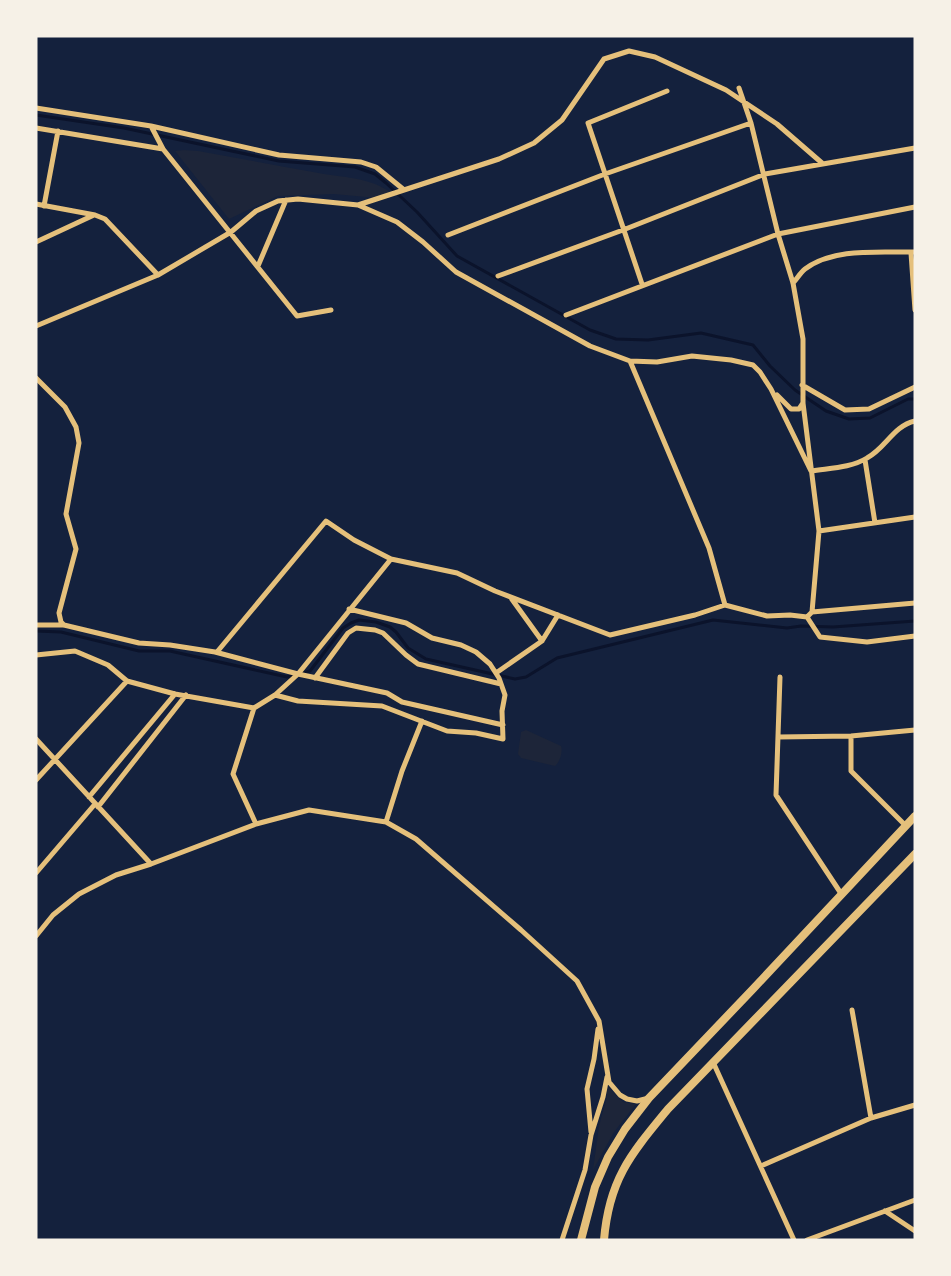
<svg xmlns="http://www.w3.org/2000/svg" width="951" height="1276" viewBox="0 0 951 1276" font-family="'Asap Condensed',sans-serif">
  <rect width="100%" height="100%" fill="#14213d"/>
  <path fill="#1d2539" d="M 184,150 L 198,151 C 236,158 275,165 313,172 C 342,178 369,176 393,194 L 377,198 L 334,194 L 278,196 L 229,219 L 175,151 Z
    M 526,730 L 561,746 C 563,752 560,762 555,766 L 521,758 L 518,754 L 521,732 Z
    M 607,1086 L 623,1102 L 636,1104 L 614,1132 L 593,1170 L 599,1126 L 607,1097 Z"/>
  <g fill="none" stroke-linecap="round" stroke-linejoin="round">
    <path stroke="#0b132b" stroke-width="3" d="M 36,115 L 124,128 L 279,161 L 355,167 L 375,174 L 386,183 L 417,212 L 457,256 L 590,330 L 616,339 L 648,340 L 701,333 L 753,345 L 770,366 L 795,390 L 826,411 L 849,419 L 870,418 L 908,399 L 915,399
      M 36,631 L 61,632 L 139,651 L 170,651 L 287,677 L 296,675
      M 302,673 L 310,671 L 343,628 L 351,623 L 359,620 L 376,622 L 390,627 L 396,632 L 408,648 L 426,659 L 515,679 L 526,677 L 557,658 L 713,620 L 787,628 L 801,626 L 833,627 L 915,621"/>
    <path stroke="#e5c07b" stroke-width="5" d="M 739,88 L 751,123 L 778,234 L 793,283 L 803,339 L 803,403 L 819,531 L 812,612 L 807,617
      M 36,108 L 151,126 L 163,149
      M 151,126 L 279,155 L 361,162 L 376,167 L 403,189
      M 36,128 L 163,149 L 297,316 L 331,310
      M 36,204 L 95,215 L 105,219 L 158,275
      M 358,205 L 397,222 L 423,242 L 456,272 L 590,346 L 630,361 L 709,548 L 725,605
      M 44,206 L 58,131
      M 448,235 L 605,174 L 751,123
      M 36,242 L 94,215
      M 911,253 L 915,310
      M 258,266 L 286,200
      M 498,276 L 623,230 L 765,174 L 915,148
      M 793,283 C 797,279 800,273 805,269 C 834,247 881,253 915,252
      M 642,284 L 588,123 L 667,91
      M 566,315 L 778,234 L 915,207
      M 36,326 L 158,275 L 231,232 L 256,211 L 278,201 L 298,199 L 358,205 L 499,159 L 534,143 L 562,120 L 604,59 L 629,51 L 655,57 L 726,90 L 777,124 L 822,163
      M 630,361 L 657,362 L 692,356 L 731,360 L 753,365 L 760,372 L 771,389 L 811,471 C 829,468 851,468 867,458 C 886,448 893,426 915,421
      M 36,378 L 65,407 L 76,427 L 79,443 L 66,514 L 76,549 L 59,613 L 61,622 L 64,625
      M 802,385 L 845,410 L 869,409 L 915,387
      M 777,395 L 791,409 L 799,409 L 803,403
      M 865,460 L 875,523
      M 819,531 L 915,517
      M 511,598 L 542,641
      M 812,612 L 915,603
      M 807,617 L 820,637 L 867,642 L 915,636
      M 36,625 L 64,625 L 139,643 L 170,645 L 215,652 L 298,674 L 387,693 L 402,702 L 503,725
      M 217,652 L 326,521 L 354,540 L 391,559 L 457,573 L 495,591 L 610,635 L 695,615 L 725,605 L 767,616 L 790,615 L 807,617
      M 36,655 L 75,651 L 108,665 L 127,681 L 175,694 L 254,708
      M 496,673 L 542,641 L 558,615
      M 780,677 L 776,795 L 842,895
      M 315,678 L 348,633 L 356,628 L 375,630 L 383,633 L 406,655 L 418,664 L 501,684
      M 275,695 L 298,701 L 382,706 L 447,731 L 476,733 L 503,739 L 502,711 L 505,695 L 499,678 L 490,664 L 476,652 L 461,645 L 432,638 L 406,623 L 349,609
      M 851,736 L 851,771 L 906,826
      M 778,737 L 851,736 L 915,730
      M 36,739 L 151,864
      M 36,780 L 127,681
      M 89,797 L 175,694
      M 98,807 L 186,695
      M 386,822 L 402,771 L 422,721
      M 256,824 L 233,774 L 254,708 L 275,695 L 298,674 L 391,559
      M 36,873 L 95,804
      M 36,936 L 53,915 L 79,894 L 116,875 L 151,864 L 256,824 L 309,810 L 386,822 L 416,839 L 521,930 L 577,981 L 599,1021 L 609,1082 L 620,1095 L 627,1099 L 637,1101 L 649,1098
      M 852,1010 L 871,1118
      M 713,1062 L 794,1240
      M 591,1132 L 587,1089 L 594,1059 L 598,1029
      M 761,1166 L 871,1118 L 915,1105
      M 885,1211 L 915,1231
      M 562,1240 L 585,1170 L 591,1135 L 603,1097 L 607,1077
      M 807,1240 L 915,1200"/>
    <path stroke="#e5c07b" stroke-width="8" d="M 581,1240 L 595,1187 L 608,1157 L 625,1129 L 649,1098 L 753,989 L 915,816
      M 604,1240 C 609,1179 631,1154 668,1109 L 915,854"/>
  </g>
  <rect width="951" height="1276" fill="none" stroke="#f6f1e7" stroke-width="75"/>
</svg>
